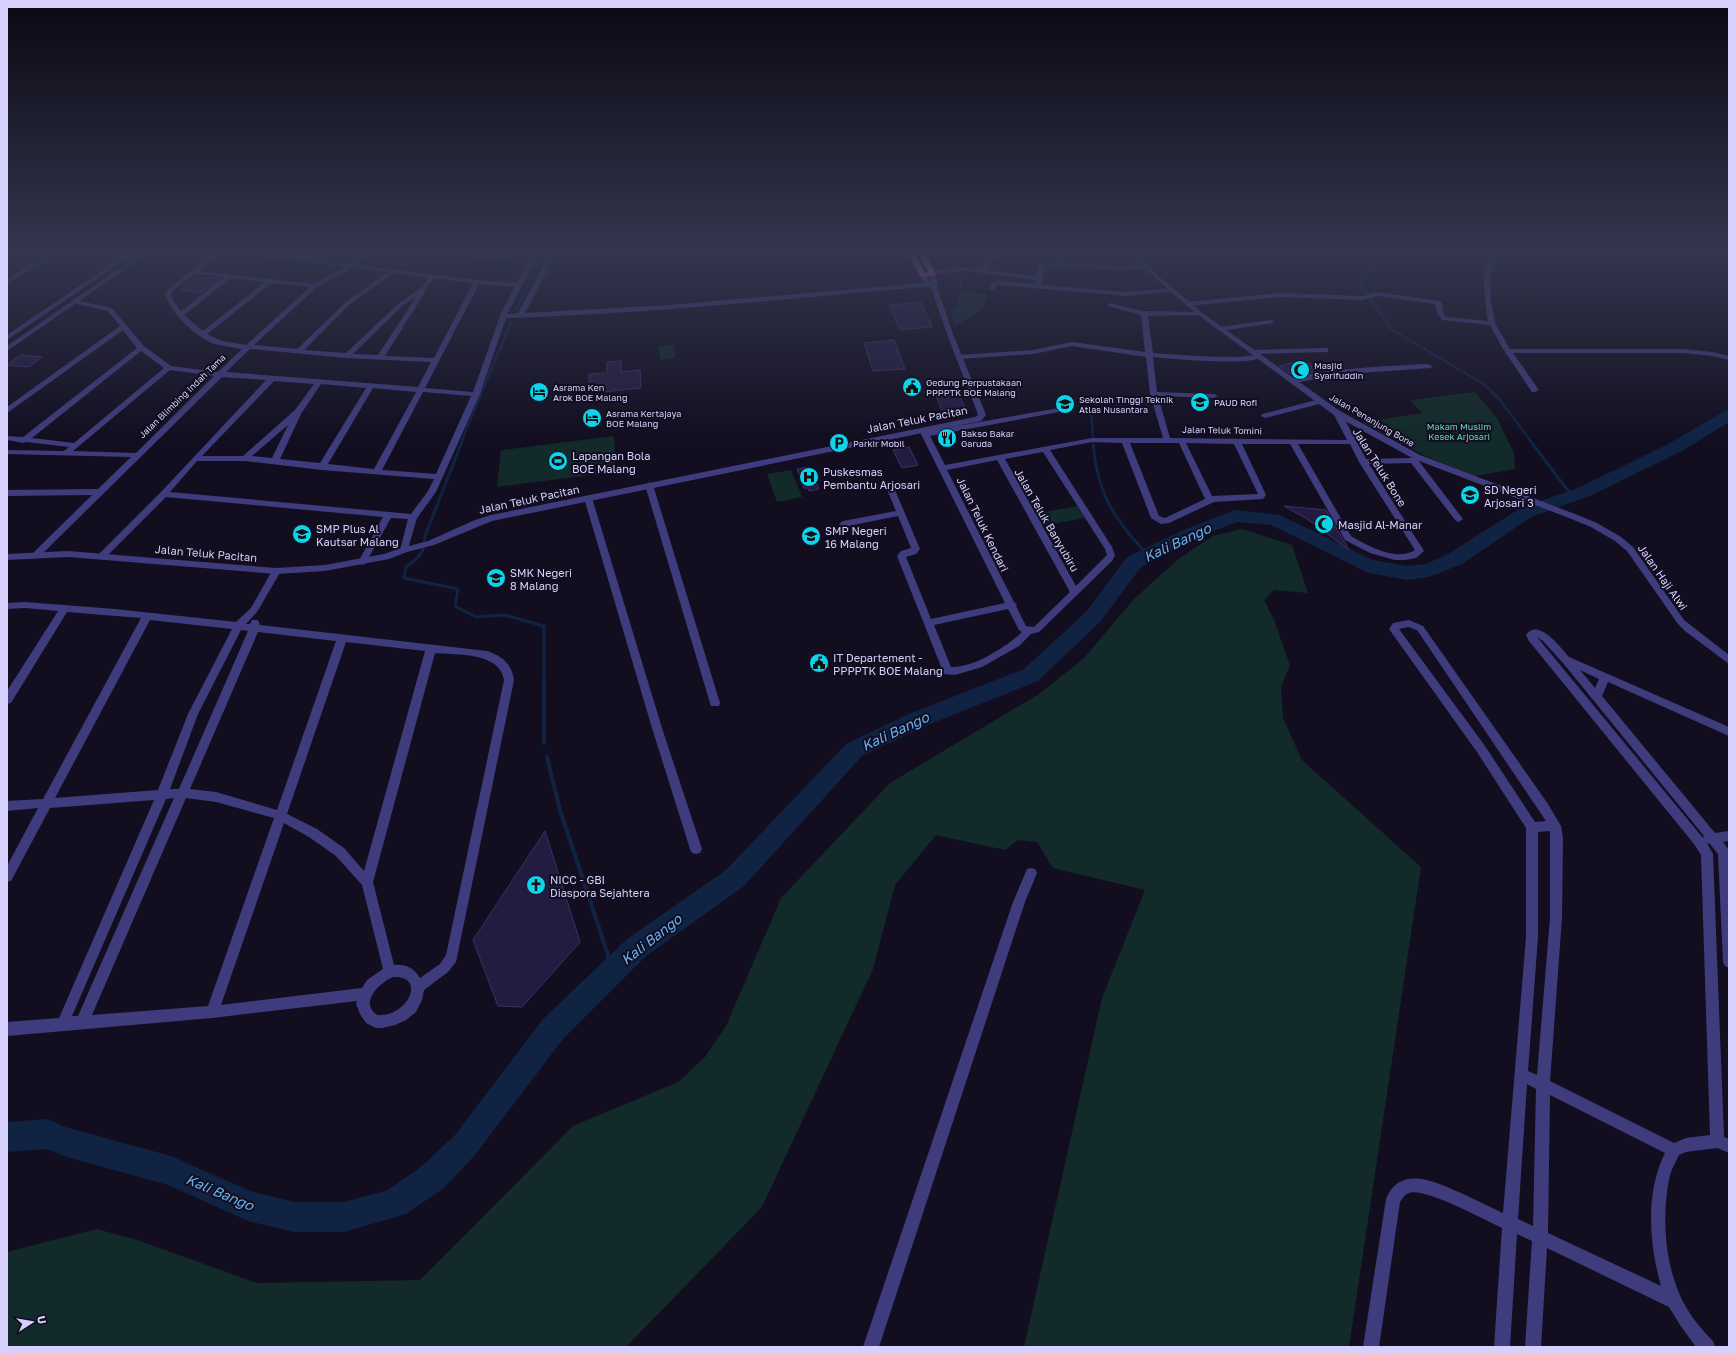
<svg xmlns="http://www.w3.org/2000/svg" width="1736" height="1354" viewBox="0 0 1736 1354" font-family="'Golos Text',sans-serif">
  <rect width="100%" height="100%" fill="#120e20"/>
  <path fill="#122a29" d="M 961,292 L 987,294 L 984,307 L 972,317 L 955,325 L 950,310 L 959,308 Z
    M 674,344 L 675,358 L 660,360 L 659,346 Z
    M 1475,392 L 1497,418 L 1514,453 L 1515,469 L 1475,476 L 1427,457 L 1362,422 L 1422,413 L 1410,400 Z
    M 614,436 L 616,472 L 497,487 L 501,450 Z
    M 791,470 L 802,497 L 777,502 L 767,474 Z
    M 1077,506 L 1085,518 L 1041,526 L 1034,514 Z
    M 1242,529 L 1292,545 L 1308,593 L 1274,590 L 1264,600 L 1274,620 L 1290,665 L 1281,687 L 1283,718 L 1302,760 L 1421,867 L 1349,1347 L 1024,1347 L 1102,998 L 1145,890 L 1053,868 L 1037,842 L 1018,840 L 1005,850 L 936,835 L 895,885 L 873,969 L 762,1207 L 626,1347 L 7,1347 L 7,1252 L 97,1229 L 137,1240 L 257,1283 L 420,1280 L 573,1126 L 678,1082 L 705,1057 L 726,1026 L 781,898 L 890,783 L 1039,694 L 1084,658 L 1134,599 L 1181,557 L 1213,536 Z"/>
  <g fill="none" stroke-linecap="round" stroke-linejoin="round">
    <path stroke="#102343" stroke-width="2.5" d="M 1394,252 L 1362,276 L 1361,284 L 1391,329 L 1485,385 L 1500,400 L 1530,440
      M 959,268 L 959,265 L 976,252
      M 516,310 L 545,252
      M 954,325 L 961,288 L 960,271
      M 1091,409 L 1093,437
      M 462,440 L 511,322"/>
    <path stroke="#102343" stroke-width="3" d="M 463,439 L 425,536 C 425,552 419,558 406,567 L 404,578 L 458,589 L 455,606 L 476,617 L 505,615 L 544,626 L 544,677
      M 1529,439 L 1572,496
      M 1093,442 C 1097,493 1113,518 1148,555"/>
    <path stroke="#102343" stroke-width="4" d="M 544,676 L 544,743
      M 547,757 L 560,810 L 613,970"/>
    <path fill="#102343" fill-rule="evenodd" d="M 1729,410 L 1729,422 L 1682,451 L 1592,495 L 1531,517 L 1462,564 L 1429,577 L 1407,580 L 1369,573 L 1271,525 L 1237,522 L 1193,539 L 1141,567 L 1100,622 L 1038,681 L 925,726 L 862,756 L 744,886 L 645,957 L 563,1039 L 475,1155 L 444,1188 L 406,1214 L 344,1232 L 295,1232 L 248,1221 L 168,1185 L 64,1156 L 47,1149 L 7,1152 L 7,1122 L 48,1119 L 65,1127 L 171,1156 L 250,1191 L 295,1202 L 344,1202 L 388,1190 L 422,1166 L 455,1135 L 543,1019 L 627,939 L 726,870 L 846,744 L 909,714 L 1024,669 L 1086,612 L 1127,557 L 1181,531 L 1235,510 L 1280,515 L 1373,560 L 1407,566 L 1426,564 L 1448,554 L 1519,509 L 1580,487 L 1670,443 L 1723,412 Z"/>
  </g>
  <path fill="#231c40" stroke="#3b2f6b" d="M 195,277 L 220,278 L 202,292 L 179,291 Z
    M 921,302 L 932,327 L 900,330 L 889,305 Z
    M 894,340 L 905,369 L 873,371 L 864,343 Z
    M 20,355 L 42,357 L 29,367 L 7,365 Z
    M 621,361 L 621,372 L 640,370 L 641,388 L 602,392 L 602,390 L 589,391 L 589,374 L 607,373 L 607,362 Z
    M 1295,362 L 1311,364 L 1313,372 L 1296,377 L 1279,366 Z
    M 950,381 L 954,383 L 967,412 L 943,414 L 932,384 Z
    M 909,447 L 918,465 L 902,468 L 893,450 Z
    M 810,467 L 819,489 L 809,491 L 808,488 L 804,488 L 797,469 Z
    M 1284,506 L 1326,510 L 1349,550 L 1307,519 Z
    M 545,831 L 580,942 L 522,1007 L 498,1006 L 473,940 Z"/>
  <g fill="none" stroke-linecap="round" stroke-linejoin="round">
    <path fill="#3f3c7d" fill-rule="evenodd" d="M 52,252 L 59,252 L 7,284 L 7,279 Z
      M 215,252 L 222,252 L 199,271 L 314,284 L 345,267 L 246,254 L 243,252 L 259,252 L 304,258 L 311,252 L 318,252 L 311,259 L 351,264 L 365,252 L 372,252 L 357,265 L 477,280 L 516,283 L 534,252 L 540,252 L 507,314 L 518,313 L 551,252 L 557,252 L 525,313 L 668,305 L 935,282 L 938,284 L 935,286 C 792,298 649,314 506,318 L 480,394 L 436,492 L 417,518 L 407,552 L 401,552 L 400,550 L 408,519 L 391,518 L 365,564 L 362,565 L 358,562 L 383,517 L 166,497 L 105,558 L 99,558 L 98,556 L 99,554 L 161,492 L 266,380 L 222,377 L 39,557 L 33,557 L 32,555 L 33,553 L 92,495 L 7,496 L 7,490 L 98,489 L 131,457 L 7,454 L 7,450 L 64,451 L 69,447 L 26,442 L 23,443 L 7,440 L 7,436 L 23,437 L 137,348 L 123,330 L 7,413 L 7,407 L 120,326 L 108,311 L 73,303 L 73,301 L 75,300 L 112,308 L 144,346 L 171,366 L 218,372 L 242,349 C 232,347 221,346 212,343 C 194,335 172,314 165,295 L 167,290 ZM 353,268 L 387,272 L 346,302 L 297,349 L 254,345 L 317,287 ZM 394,273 L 428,278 L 423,286 L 398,304 L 346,353 L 304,350 L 350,304 ZM 195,274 L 224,277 L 181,311 C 177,305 170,299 172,292 ZM 231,278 L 265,282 L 203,331 L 184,315 ZM 434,278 L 473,283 L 434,358 L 385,356 L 425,292 L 424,291 ZM 272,283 L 310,287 L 246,345 L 222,341 L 207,334 ZM 479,284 L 514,287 L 500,316 L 473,392 L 425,388 ZM 416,297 L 378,355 L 353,354 L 402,306 ZM 250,349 L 347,358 L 431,362 L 418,387 L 226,372 ZM 141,351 L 164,368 L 74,443 L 32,438 ZM 170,370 L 214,376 L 136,453 L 73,451 ZM 274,381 L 314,384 L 295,410 L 243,456 L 202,456 ZM 321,384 L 366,388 L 320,463 L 280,459 L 301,414 ZM 373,388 L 416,392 L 374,469 L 328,464 ZM 423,392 L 471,396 L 436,474 L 382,470 ZM 288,425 L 272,458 L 252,456 ZM 197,461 L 245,461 L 322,470 L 434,479 L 428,491 L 411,514 L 170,492 Z
      M 444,252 L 464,252 L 507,256 L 510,258 L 507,260 L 447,254 Z
      M 997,252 L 1003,252 L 987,270 L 1037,276 L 1038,265 L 1041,262 L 1058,262 L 1058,252 L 1064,252 L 1064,262 L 1118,266 L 1145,265 L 1148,267 L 1145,269 L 1118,270 L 1045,265 L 1042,285 L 1127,292 L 1172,288 L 1175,290 L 1172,292 L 1127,296 L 998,285 L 994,290 L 992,291 L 989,289 L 992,283 L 998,281 L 1036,284 L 1036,280 L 965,271 L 931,274 L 928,272 L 931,270 L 965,267 L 980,269 Z
      M 1493,252 L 1499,252 L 1490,276 L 1491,301 L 1495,323 L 1510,349 L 1683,349 L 1712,352 L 1729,356 L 1729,360 L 1712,356 L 1683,353 L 1513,353 L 1539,390 L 1535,392 L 1532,392 L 1503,349 L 1490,325 L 1442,320 L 1437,312 L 1435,304 L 1377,296 L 1362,300 L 1280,297 L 1188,306 L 1185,304 L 1188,302 L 1280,293 L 1362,296 L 1377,292 L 1439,301 L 1442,303 L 1443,312 L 1446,317 L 1488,321 L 1485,301 L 1484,276 Z
      M 1110,303 L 1142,311 L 1201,312 L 1202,313 L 1199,315 L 1148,316 L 1153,353 C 1181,355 1209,357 1237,357 C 1245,357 1256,353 1262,357 C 1250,366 1172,359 1153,357 L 1157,392 L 1214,394 L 1218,396 L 1214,398 L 1158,396 L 1170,438 L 1347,440 L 1333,413 L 1337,411 L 1340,411 L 1366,459 L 1411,458 L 1414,455 L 1420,455 L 1421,457 L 1418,460 L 1463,519 L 1459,522 L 1456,521 L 1411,463 L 1369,464 L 1424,551 L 1416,558 L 1405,560 L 1395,560 L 1370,553 L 1345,540 L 1290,444 L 1242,444 L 1266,495 L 1263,499 L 1214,502 L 1169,523 L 1161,524 L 1151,518 L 1122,443 L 1092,442 L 1050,450 L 1112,547 L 1115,555 L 1112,561 L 1039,632 L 1031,634 L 1019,646 L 982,667 L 955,675 L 944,674 L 897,556 L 901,551 L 911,548 L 898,516 L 843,527 L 839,524 L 843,521 L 896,511 L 888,492 L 889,490 L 895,490 L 920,549 L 916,554 L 906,557 L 931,619 L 1005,603 L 919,430 L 923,428 L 928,431 L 1059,408 L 1063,410 L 1059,412 L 930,436 L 945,465 L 1092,438 L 1163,438 L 1150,394 L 1146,357 L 1072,346 L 1033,354 L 959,359 L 955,357 L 959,355 L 1033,350 L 1072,342 L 1145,352 L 1141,315 L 1108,306 L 1107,305 ZM 1130,443 L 1179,443 L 1205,499 L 1165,518 L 1159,516 ZM 1186,443 L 1234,444 L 1258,494 L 1212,496 ZM 1298,444 L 1350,444 L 1359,462 L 1415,550 C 1397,562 1368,546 1351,536 ZM 1043,452 L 1105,549 L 1107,555 L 1076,586 L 1005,459 ZM 997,460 L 1070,592 L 1034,627 L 1026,626 L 1016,606 L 1017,605 L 1014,602 L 947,470 ZM 1008,609 L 1019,630 L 1022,632 L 1020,634 C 1004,648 973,668 951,667 L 934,625 Z
      M 1271,320 L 1273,321 L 1273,323 L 1220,331 L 1217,329 L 1220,327 Z
      M 1325,348 L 1328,348 L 1328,352 L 1252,354 L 1248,352 L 1252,350 Z
      M 1428,364 L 1432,366 L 1431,368 L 1344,374 L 1294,383 L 1290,381 C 1305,369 1404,365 1428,364 Z
      M 1320,399 L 1323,399 L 1323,403 L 1265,418 L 1261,416 L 1262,414 Z
      M 649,482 L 653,485 L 720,703 L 719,706 L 711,706 L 710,703 L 645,485 Z
      M 588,495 L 592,498 L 662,728 L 702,849 L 700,853 L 696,854 L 692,853 L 690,849 L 652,728 L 584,498 Z
      M 276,568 L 281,571 L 257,612 L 246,624 L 250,624 L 252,620 L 258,620 L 260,625 L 487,651 C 502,656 512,664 514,680 L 456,962 L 448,972 L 424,990 L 422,1000 L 416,1012 L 406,1020 L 395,1025 L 382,1028 L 376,1028 L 366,1023 L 360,1014 L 356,1004 L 357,1001 L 212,1018 L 7,1036 L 7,1022 L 59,1018 L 154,800 L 50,808 L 11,881 L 7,882 L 7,866 L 38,808 L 7,811 L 7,801 L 43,799 L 141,618 L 67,612 L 11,703 L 7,704 L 7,691 L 58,611 L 25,608 L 7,609 L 7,603 L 25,602 L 115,609 L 236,622 L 251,608 L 273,569 ZM 150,620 L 232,629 L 188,714 L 158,790 L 55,798 ZM 241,630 L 248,631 L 179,789 L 170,789 L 198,714 ZM 258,632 L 336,641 L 277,810 L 216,792 L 190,789 ZM 346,642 L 425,651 L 364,871 L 344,848 L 317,829 L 287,814 ZM 435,653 C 457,655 500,652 504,680 L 446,955 L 440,964 L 420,978 C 414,968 406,964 394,965 L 373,882 ZM 174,798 L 78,1016 L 72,1016 L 166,799 ZM 186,798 L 216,802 L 274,818 L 208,1006 L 92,1015 ZM 284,823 L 309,837 L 336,856 L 362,885 L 383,969 L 367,980 L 362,988 L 221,1005 ZM 393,977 C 428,975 407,1018 377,1015 C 359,1003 379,983 393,977 Z
      M 1409,620 L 1423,626 L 1548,804 L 1561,826 L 1563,838 L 1562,918 L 1550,1081 L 1674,1143 L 1686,1138 L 1710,1135 L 1701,855 L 1694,844 L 1529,641 L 1526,635 C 1538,617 1561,648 1569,657 L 1729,727 L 1729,736 L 1608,682 L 1602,696 L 1715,833 L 1729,831 L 1729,841 L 1723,842 L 1729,850 L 1729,968 L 1725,966 L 1723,962 L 1718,854 L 1710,844 L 1707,843 L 1713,854 L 1724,1137 L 1729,1139 L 1729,1153 L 1717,1148 L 1686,1152 L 1679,1155 C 1676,1161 1672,1168 1670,1175 C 1662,1210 1664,1254 1677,1288 C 1684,1308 1698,1326 1713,1341 L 1715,1347 L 1696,1347 L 1680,1325 L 1669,1307 L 1547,1248 L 1541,1347 L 1525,1347 L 1532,1241 L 1517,1234 L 1510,1347 L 1494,1347 L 1502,1228 C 1485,1220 1424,1187 1409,1193 C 1405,1194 1402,1199 1400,1202 L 1379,1347 L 1363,1347 L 1386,1199 C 1400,1164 1436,1182 1461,1193 C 1475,1200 1489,1206 1503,1213 L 1526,937 L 1526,828 L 1477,752 L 1389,629 L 1393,623 ZM 1408,627 L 1417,630 L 1546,821 L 1535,822 L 1485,746 L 1399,629 ZM 1537,637 L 1543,641 L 1563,663 L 1704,836 L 1703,838 ZM 1580,670 L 1599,679 L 1595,688 ZM 1550,831 L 1550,918 L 1537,1075 L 1528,1071 L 1538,937 L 1538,832 ZM 1527,1084 L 1536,1089 L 1533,1226 L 1518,1219 ZM 1550,1095 L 1665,1153 C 1645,1193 1649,1244 1661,1286 L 1548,1233 Z
      M 1031,868 L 1035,869 L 1037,873 L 1025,902 L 879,1347 L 863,1347 L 1013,902 L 1027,869 Z"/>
    <path fill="#3f3c7d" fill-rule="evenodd" d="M 129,252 L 136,252 L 7,340 L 7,335 Z
      M 143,252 L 150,252 L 7,351 L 7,346 Z
      M 1128,252 L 1134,252 L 1160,277 L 1201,312 L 1340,411 L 1420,455 L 1575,514 L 1597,523 L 1621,537 L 1633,547 L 1684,620 L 1729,655 L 1729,664 L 1685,631 L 1678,624 L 1627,551 L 1615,541 L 1591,527 L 1569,518 L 1414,459 L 1334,415 L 1197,314 L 1156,279 Z
      M 923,273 L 925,274 L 928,280 L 931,282 L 929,274 L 934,273 L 938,280 L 937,287 L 953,334 L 986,415 L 981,421 L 492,521 L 434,545 L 407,552 L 389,559 L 325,571 L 276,574 L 68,557 L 7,560 L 7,554 L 68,551 L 276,568 L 325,565 L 384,554 L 401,548 L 428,541 L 475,520 L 491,515 L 975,417 L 978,415 L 976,409 L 947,334 L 931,288 L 923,282 L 920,275 Z"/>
    <path fill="#d958ca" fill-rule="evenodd" d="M 908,252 L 914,252 L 925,273 L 928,272 L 918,252 L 924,252 L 936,274 L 935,276 L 920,277 Z"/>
  </g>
  <linearGradient id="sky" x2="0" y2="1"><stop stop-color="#0a0812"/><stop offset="0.57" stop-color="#33364e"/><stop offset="1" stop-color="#33364e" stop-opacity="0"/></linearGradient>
  <rect width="1736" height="441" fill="url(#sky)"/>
  <defs>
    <symbol id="mosque-disc" viewBox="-11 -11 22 22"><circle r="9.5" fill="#0ed4eb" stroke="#120e20"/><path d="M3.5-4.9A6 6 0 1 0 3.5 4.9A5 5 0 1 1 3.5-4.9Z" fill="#111"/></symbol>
    <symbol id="civic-disc" viewBox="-11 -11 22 22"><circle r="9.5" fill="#0ed4eb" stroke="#120e20"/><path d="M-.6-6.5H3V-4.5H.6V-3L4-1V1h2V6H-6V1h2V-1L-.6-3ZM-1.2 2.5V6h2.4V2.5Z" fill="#111"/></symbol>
    <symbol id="hotel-disc" viewBox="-11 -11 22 22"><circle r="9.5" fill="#0ed4eb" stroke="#120e20"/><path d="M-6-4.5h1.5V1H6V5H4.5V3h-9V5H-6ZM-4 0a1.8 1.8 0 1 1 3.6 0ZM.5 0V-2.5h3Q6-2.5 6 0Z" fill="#111"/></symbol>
    <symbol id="school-disc" viewBox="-11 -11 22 22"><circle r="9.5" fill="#0ed4eb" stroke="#120e20"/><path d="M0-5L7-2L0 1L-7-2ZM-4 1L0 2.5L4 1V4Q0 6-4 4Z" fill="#111"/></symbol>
    <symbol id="university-disc" viewBox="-11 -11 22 22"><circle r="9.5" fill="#0ed4eb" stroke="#120e20"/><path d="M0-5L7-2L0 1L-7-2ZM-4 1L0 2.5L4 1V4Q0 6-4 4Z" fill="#111"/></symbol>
    <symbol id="restaurant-disc" viewBox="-11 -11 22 22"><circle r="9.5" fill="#0ed4eb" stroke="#120e20"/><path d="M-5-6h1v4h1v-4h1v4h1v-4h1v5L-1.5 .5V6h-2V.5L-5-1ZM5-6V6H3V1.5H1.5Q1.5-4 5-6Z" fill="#111"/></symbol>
    <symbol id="parking-disc" viewBox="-11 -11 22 22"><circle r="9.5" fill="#0ed4eb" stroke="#120e20"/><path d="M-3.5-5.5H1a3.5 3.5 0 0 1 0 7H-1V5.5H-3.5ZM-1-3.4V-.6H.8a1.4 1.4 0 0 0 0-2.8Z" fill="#111"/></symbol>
    <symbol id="stadium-disc" viewBox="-11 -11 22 22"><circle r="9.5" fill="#0ed4eb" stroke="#120e20"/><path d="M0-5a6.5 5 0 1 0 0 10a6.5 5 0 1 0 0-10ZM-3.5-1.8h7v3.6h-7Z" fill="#111"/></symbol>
    <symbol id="hospital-disc" viewBox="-11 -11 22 22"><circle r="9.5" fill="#0ed4eb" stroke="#120e20"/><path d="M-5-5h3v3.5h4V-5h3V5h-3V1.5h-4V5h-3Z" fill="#111"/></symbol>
    <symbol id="church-disc" viewBox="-11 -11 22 22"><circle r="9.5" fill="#0ed4eb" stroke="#120e20"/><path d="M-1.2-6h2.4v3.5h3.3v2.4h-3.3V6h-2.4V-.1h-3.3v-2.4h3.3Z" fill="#111"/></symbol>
  </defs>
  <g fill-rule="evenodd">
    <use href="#mosque-disc" x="1289" y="359" width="22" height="22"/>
    <use href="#civic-disc" x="901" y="376" width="22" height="22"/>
    <use href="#hotel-disc" x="528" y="381" width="22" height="22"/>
    <use href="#school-disc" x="1189" y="391" width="22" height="22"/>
    <use href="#university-disc" x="1054" y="393" width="22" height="22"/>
    <use href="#hotel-disc" x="581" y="407" width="22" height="22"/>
    <use href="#restaurant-disc" x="936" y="427" width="22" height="22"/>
    <use href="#parking-disc" x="828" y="432" width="22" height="22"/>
    <use href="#stadium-disc" x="547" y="450" width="22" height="22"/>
    <use href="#hospital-disc" x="798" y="466" width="22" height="22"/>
    <use href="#school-disc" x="1459" y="484" width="22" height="22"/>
    <use href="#mosque-disc" x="1313" y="513" width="22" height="22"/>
    <use href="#school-disc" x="291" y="523" width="22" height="22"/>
    <use href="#school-disc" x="800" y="525" width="22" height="22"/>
    <use href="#school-disc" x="485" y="567" width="22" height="22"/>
    <use href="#civic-disc" x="808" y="652" width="22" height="22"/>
    <use href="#church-disc" x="525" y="874" width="22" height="22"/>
  </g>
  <g text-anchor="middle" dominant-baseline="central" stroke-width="4" stroke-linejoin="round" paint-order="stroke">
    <g font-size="9" fill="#d6d1fc" stroke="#120e20" text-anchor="start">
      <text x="1314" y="365">Masjid<tspan x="1314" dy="10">Syarifuddin</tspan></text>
      <text x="926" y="382">Gedung Perpustakaan<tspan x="926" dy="10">PPPPTK BOE Malang</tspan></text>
      <text x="553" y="387">Asrama Ken<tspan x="553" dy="10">Arok BOE Malang</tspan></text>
      <text x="1079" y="399">Sekolah Tinggi Teknik<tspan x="1079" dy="10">Atlas Nusantara</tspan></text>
      <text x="1214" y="402">PAUD Rofi</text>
      <text x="606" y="413">Asrama Kertajaya<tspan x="606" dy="10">BOE Malang</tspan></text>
      <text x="961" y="433">Bakso Bakar<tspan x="961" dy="10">Garuda</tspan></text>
      <text x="853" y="443">Parkir Mobil</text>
    </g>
    <g font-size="9" fill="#d6d1fc" stroke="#120e20">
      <text transform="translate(182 396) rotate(-44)">Jalan Blimbing Indah Tama</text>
      <text transform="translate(1372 420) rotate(30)">Jalan Penanjung Bone</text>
      <text transform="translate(1222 430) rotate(1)">Jalan Teluk Tomini</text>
    </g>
    <g font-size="9" fill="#61d8ba" stroke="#120e20">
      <text x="1459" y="426">Makam Muslim<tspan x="1459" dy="10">Kesek Arjosari</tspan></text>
    </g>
    <g font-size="11" fill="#d6d1fc" stroke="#120e20">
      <text transform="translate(917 419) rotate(-11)">Jalan Teluk Pacitan</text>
      <text transform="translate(1380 467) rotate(58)">Jalan Teluk Bone</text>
      <text transform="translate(529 499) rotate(-12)">Jalan Teluk Pacitan</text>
      <text transform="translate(1047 520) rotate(60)">Jalan Teluk Banyubiru</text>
      <text transform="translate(983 524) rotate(64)">Jalan Teluk Kendari</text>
      <text transform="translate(206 553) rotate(5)">Jalan Teluk Pacitan</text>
      <text transform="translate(1663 577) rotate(55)">Jalan Haji Alwi</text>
    </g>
    <g font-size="11" fill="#d6d1fc" stroke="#120e20" text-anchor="start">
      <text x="572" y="455">Lapangan Bola<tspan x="572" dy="13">BOE Malang</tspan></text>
      <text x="823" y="471">Puskesmas<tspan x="823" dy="13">Pembantu Arjosari</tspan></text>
      <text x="1484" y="489">SD Negeri<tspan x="1484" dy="13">Arjosari 3</tspan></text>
      <text x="1338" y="524">Masjid Al-Manar</text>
      <text x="316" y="528">SMP Plus Al<tspan x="316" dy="13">Kautsar Malang</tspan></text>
      <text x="825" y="530">SMP Negeri<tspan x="825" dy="13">16 Malang</tspan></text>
      <text x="510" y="572">SMK Negeri<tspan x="510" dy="13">8 Malang</tspan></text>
      <text x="833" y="657">IT Departement -<tspan x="833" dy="13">PPPPTK BOE Malang</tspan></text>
      <text x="550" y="879">NICC - GBI<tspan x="550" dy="13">Diaspora Sejahtera</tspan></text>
    </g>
    <g font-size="14" font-style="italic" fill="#65b2f6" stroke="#120e20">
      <text transform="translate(1177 542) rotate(-25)">Kali Bango</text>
      <text transform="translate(895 731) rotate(-25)">Kali Bango</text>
      <text transform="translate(651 939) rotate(-38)">Kali Bango</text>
      <text transform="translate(220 1192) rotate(23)">Kali Bango</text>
    </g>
  </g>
  <rect width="1736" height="1354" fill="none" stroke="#d6d1fc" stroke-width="16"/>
  <g transform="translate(32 1322) rotate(78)" stroke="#120e20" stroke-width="3" paint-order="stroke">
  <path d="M0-3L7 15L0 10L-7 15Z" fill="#d6d1fc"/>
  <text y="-6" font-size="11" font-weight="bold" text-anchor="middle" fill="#d6d1fc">U</text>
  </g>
</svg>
